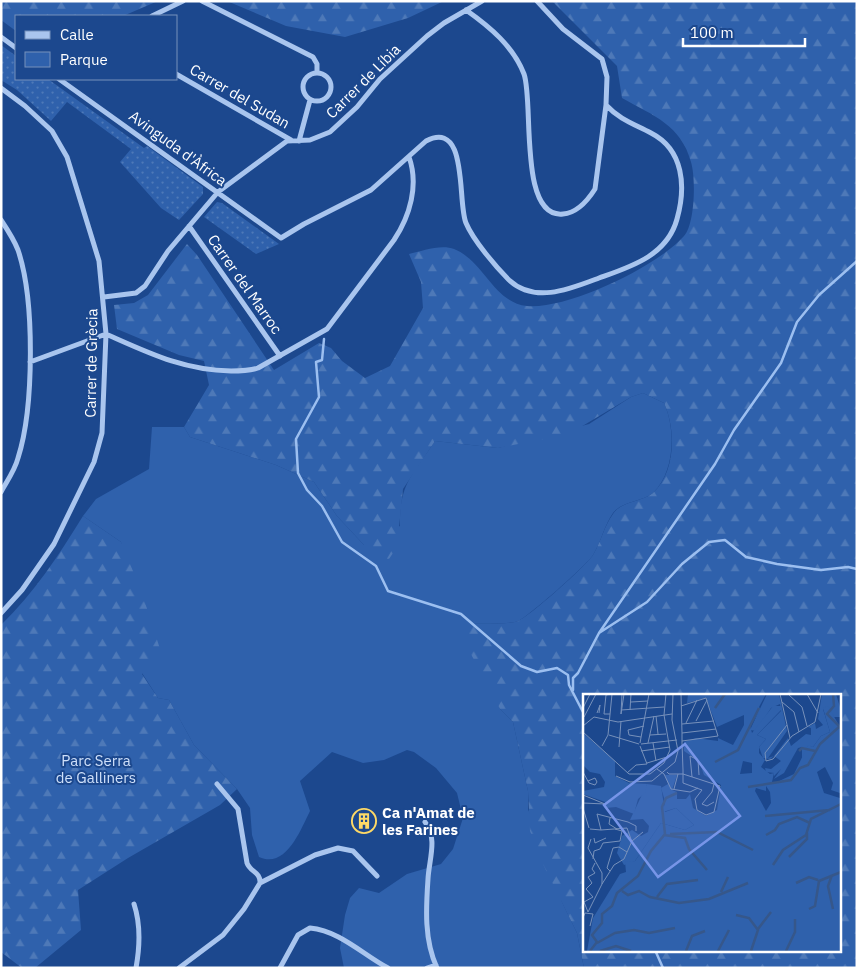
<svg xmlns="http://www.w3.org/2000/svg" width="858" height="969" viewBox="0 0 858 969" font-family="'IBM Plex Sans',sans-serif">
  <defs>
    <pattern id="forest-firs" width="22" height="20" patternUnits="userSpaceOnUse" patternTransform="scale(1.25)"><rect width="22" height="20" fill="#2f61ac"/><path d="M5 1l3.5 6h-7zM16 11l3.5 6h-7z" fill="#4e79b8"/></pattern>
    <pattern id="garden-dots" width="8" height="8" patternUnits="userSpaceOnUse" patternTransform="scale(1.25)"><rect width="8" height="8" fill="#2f61ac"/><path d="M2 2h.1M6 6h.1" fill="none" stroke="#4e79b8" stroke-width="1.8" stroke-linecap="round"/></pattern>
  </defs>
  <rect width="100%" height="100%" fill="#1c488e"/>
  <path fill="#2f61ac" d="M 643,393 L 664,403 C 676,429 675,472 653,493 C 642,502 622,501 613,513 C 604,526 601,542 593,555 C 588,564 528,617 518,621 C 507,625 481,623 469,624 L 500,709 L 513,722 L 528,791 L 528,809 L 562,902 L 577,933 L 584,968 L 344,968 L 340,948 L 345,915 L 350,898 L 359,888 L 379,893 L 407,874 L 441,864 L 453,849 L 463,818 L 457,793 L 436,768 L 414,752 L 407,750 L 384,760 L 363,763 L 332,752 L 300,781 L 310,811 C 300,831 286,869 259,857 L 252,835 L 250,808 L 237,789 L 194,745 L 169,700 L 158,698 L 142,673 L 121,542 L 83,516 L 96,499 L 149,469 L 152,427 L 184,427 L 190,437 L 276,465 L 314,482 L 337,516 L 364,545 L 400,526 C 399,484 413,474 435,441 L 498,448 L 589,424 L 631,397 Z"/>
  <path fill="url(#forest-firs)" fill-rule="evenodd" d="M 1,1 L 158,1 L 123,16 L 16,16 L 16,31 L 1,20 Z
    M 227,1 L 444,1 L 408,18 L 345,37 L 286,26 Z
    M 552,1 L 857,1 L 857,968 L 584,968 L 577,933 L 542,862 L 530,831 L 528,791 L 513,722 L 500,709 L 463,639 L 469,624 C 481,623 507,625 518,621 C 530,616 586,566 593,555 C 601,542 604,526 613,514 C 621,501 642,502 653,493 C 676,472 676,429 664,403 L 643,393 L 631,397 L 569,434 L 498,448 L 435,441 L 403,489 L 397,547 L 387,562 L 364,545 L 337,516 L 314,482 L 276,465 L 190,437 L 184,427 L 209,385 L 204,361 L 179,355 L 117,329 L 114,305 L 134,303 L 148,295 L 187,244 L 197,255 L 274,370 L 319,343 L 331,348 L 342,361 L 365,378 L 390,366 L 423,308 L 421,282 L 409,254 C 422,251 441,244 454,249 C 483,260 494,303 527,306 C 567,310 658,266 684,236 C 695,224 696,178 691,162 C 681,125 654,116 622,98 L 617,66 ZM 584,695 L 839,695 L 839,950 L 584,950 Z
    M 83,516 L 121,542 L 142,593 L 160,649 L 142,674 L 158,698 L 169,700 L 194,745 L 237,789 L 220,805 L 128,858 L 78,890 L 81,930 L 35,968 L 22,968 L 1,952 L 1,625 C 34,593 59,555 83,516 Z"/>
  <path fill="url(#garden-dots)" d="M 1,45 L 16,56 L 16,79 L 48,79 L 144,148 L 147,146 L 203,187 L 203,194 L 179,220 L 161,208 L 120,162 L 131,149 L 67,102 L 51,121 L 17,90 L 1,80 Z
    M 217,202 L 222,203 L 279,244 L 256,254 L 204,217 Z"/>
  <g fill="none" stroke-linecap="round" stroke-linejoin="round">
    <path stroke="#9cbff0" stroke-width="2.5" d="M 324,339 L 322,360 L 316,362 L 319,397 L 296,439 L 298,473 L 307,490 L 322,506 L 342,542 L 376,566 L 388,591 L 461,614 L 521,666 L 537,672 L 557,668 L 568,675 L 569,685 L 584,714
      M 599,633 L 715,464 L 734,430 L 781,363 L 797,322 L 819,295 L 857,261
      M 573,690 L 573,678 L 578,673 L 599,633 L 647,602 L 682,564 L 709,542 L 725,540 L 746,557 L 777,564 L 821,570 L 848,567 L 857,569
      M 655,950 L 663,968"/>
    <path stroke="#a9c5ee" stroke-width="5" d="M 202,1 L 313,57 L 317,64 L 317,73
      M 466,10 C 490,27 513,46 524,74 C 534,101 518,219 563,214 C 577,213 588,200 595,189 L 606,105
      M 152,16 L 183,1
      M 1,37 L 16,48
      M303 87a14 14 0 1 1 28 0a14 14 0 1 1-28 0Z
      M 176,74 L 291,140
      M 59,79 L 281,238 L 304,224 L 371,190 L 426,141 C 469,119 457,202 466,223 C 473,240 496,267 509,280 C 535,304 570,289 599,278 C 630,267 667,256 677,219 C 686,187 684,150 651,133 C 634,124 620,120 606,105 L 607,77 L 602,59 L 563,29 L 537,1
      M 1,88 L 25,106 L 52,131 L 67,157 L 99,261 L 106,334 L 102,433 L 94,462 L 54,544 L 22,590 L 1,613
      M 299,141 L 310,100
      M 1,220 C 7,229 14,240 18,250 C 35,300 34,408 18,458 C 15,470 7,481 1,492
      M 189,226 L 280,356
      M 104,297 L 136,293 L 145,286 L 168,251 L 218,192 L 287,141 L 310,140 L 330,132 L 357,107 L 380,79 L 427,36 L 444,23 L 482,1
      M 30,362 L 106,334 C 149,353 183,370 231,371 C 241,371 249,371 258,368 L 327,329 L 394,240 C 410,216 419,185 409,157
      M 217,784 L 238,809 L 247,863 C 250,872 261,872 260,883
      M 425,822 C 438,839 429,859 428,879 C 426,908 424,940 437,968
      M 134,904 C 141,925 140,946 136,968
      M 179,968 L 223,935 L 244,909 L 260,883 L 315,855 L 338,848 L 353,851 L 377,876
      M 280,968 L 298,935 L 310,928 C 340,931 362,954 388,968
      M 427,968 L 436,965"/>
  </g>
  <defs>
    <symbol id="building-ring" viewBox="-11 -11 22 22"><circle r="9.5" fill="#1c488e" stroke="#fed966" stroke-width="1.5"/><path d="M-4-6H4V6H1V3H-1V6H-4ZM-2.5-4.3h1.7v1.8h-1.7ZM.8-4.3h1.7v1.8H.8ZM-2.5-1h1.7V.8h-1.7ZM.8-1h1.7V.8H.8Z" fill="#fed966"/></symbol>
  </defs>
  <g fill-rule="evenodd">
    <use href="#building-ring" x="350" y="807" width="28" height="28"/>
  </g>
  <g text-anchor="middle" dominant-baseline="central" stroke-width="4" stroke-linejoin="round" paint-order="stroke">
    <g font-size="15" fill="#fff" stroke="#1c488e">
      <text transform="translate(363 81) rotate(-45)">Carrer de Líbia</text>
      <text transform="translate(240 96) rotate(30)">Carrer del Sudan</text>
      <text transform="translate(178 148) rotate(36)">Avinguda d'Àfrica</text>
      <text transform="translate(245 284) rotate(55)">Carrer del Marroc</text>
      <text transform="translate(91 363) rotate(-89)">Carrer de Grècia</text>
    </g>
    <g font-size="15" fill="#cfe0fa" stroke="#1c488e">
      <text x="96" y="760">Parc Serra<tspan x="96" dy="17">de Galliners</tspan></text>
    </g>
    <g font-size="15" font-weight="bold" fill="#fff" stroke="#1c488e" text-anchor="start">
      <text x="382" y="812">Ca n'Amat de<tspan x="382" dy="17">les Farines</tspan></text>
    </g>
  </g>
  <g transform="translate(583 694)">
    <rect width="258" height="258" fill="#1c488e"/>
    <path d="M 184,0 L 196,0 L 204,37 L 185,64 L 191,62 L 205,44 L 208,52 L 223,40 L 228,41 L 228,34 L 225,33 L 232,29 L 233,35 L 240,31 L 235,25 L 239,0 L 253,0 L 257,13 L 257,23 L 250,23 L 240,15 L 247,38 L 238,42 L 230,53 L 225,52 L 219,66 L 219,53 L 215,54 L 201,79 L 191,85 L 198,75 L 191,82 L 191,79 L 183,78 L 182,74 L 188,75 L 198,67 L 191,62 L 187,65 L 180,64 L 176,53 L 183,45 L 174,41 L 198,17 L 197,10 L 188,14 L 173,37 L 167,36 ZM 64,90 L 78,92 L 82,118 L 93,114 L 111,131 L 102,136 L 78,129 L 52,167 L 41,171 L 34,159 L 39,142 L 49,136 L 58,142 L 65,138 L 66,132 L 60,125 L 47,126 Z" fill="#2f61ac"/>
    <path d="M 105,0 L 183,0 L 176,13 L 178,16 L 167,32 L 169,39 L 190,12 L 198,12 L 198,16 L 174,41 L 183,45 L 176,53 L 176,59 L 182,66 L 178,73 L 187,80 L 191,79 L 189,88 L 192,89 L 211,80 L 225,51 L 230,53 L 238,42 L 247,38 L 240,14 L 245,12 L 257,33 L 257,99 L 248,96 L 250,89 L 242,73 L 234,78 L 241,99 L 257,104 L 257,257 L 4,257 L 10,224 L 37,180 L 43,178 L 42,168 L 52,167 L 78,129 L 102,136 L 111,131 L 93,114 L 80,118 L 82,107 L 78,94 L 85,90 L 82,81 L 94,81 L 89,96 L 94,98 L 94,105 L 103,105 L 107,100 L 110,114 L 123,122 L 134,116 L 138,91 L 121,81 L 116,67 L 101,57 L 101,48 L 113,44 L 135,47 L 135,44 L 150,51 L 161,31 L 161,21 L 134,33 L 123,4 L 104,9 ZM 160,67 L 169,69 L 169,79 L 157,80 ZM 183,92 L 187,98 L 188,109 L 183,117 L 172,97 L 173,94 L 183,97 ZM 0,39 L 32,67 L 32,82 L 46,89 L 64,90 L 62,99 L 55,105 L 51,120 L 33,113 L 23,114 L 22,108 L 0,100 L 0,97 L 21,93 L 22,88 L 17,80 L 7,78 L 0,71 Z" fill="#2f61ac" fill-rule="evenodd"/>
    <path fill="none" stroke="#36578a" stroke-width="2.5" d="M 250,0 L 251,12 L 244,20 L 258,34M 132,14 L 142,0M 216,57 L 219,54 L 232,57M 132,68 L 155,56 L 176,14M 165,93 L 208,86 L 217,74 L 225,71 L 237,50 L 256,33M 182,122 L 247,116M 87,140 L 134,138 L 170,156M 81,141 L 102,144 L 106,155 L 124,176M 183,141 L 192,136 L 196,130 L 214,123 L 227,129M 206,163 L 224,145 L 224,139M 190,171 L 200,156 L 223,141 L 228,125 L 258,110M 249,181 L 245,192 L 250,215M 213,189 L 226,183 L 235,186M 39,197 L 45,201 L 56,197 L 67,203 L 96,209 L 126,205 L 165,189M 138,198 L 145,183M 74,203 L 84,190 L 115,186M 226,215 L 232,212 L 236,187 L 258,178M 153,221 L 166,224 L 175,236 L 168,257M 175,235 L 188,218M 14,249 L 32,239 L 51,236 L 66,239 L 92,234M 7,257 L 14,248 L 9,241 L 19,229 L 19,220 L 29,212 L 34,199 L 55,182 L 68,157 L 82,140 L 79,113 L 83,104 L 94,99M 17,257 L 33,252 L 48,257M 103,257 L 109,242 L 122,237M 135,257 L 146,236M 203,257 L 212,238 L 212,225"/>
    <path fill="none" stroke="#7791bb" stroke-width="1" d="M 39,0 L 38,20 L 41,0M 197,0 L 207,44M 205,0 L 219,13 L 224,32M 224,0 L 235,19M 48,8 L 65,7M 199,8 L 211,18 L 216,38M 98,12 L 123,4 L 135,42 L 99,47M 0,14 L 7,0M 38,16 L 81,13M 47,16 L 48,0M 14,19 L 17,11 L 16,19M 27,20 L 21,20 L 23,1 L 29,0M 73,22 L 75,40M 1,23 L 13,0M 113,27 L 124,6M 103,29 L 114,6M 99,30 L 131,27M 204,31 L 182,59 L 183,67 L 190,65 L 209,42 L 232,28 L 238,0M 0,32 L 11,23 L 35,28 L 89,20M 0,38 L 46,80 L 67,80 L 81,69 L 87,56 L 81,21 L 83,0M 99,39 L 133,35M 26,41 L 56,50M 67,41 L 83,40M 58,43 L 46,41 L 45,36 L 61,32M 57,49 L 66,0M 65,49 L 71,22M 70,49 L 73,67M 58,50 L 94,46M 19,52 L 25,41 L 29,0M 36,53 L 38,27M 58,57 L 87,53M 64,69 L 84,63M 74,75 L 81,80 L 88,95 L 107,98 L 115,94M 0,78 L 6,89 L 12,91 L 14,88 L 12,84 L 5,87M 84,78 L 86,80 L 100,80 L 137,92 L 131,118 L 123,121 L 114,116 L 112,105 L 119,96 L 100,89 L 100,76 L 99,49 L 99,39 L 98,0M 44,79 L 53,71 L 64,70 L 57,52M 33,82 L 47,88 L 69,87 L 92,68 L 95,57 L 89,26 L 90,0M 109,83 L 107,62 L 115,66 L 116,81M 131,90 L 129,98 L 119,110 L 124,112 L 131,108M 91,95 L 95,80M 0,101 L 22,110M 0,109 L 22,110M 0,114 L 6,134M 27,124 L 26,130 L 34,135M 7,135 L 18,136 L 14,120 L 45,128 L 53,132 L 53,137M 18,136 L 44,134 L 49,148M 11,144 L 12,149 L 23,144M 10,165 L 11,157 L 17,155 L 20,149 L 37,147 L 39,137 L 32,135M 27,177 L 24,174 L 30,154 L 36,153 L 44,158M 19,190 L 31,171 L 41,165 L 49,147 L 60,138M 5,218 L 19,190 L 19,179 L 5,154 L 8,145M 5,218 L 1,208 L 10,203 L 3,195 L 9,189 L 5,183 L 12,179 L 9,175 L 12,169M 0,224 L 2,219 L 10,220 L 7,232"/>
    <path fill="#7795e8" fill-opacity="0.15" stroke="#7795e8" stroke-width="2.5" d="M 102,50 L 157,122 L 75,183 L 21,111 Z"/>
    <rect width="258" height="258" fill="none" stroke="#fff" stroke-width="2.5"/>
  </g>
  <rect width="858" height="969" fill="none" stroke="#ffffff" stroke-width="5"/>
  <rect x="15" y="15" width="162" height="65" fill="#1c488e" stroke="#7791bb"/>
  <rect x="25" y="31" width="25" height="8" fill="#a9c5ee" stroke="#7791bb"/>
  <text x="60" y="40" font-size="15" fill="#ffffff">Calle</text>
  <rect x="25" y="52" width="25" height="15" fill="#2f61ac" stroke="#7791bb"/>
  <text x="60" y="65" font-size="15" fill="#ffffff">Parque</text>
  <path d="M683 38v8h122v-8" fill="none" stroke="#ffffff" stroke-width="2.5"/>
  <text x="690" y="38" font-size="15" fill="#ffffff" stroke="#1c488e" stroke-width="4" paint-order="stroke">100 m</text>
</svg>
